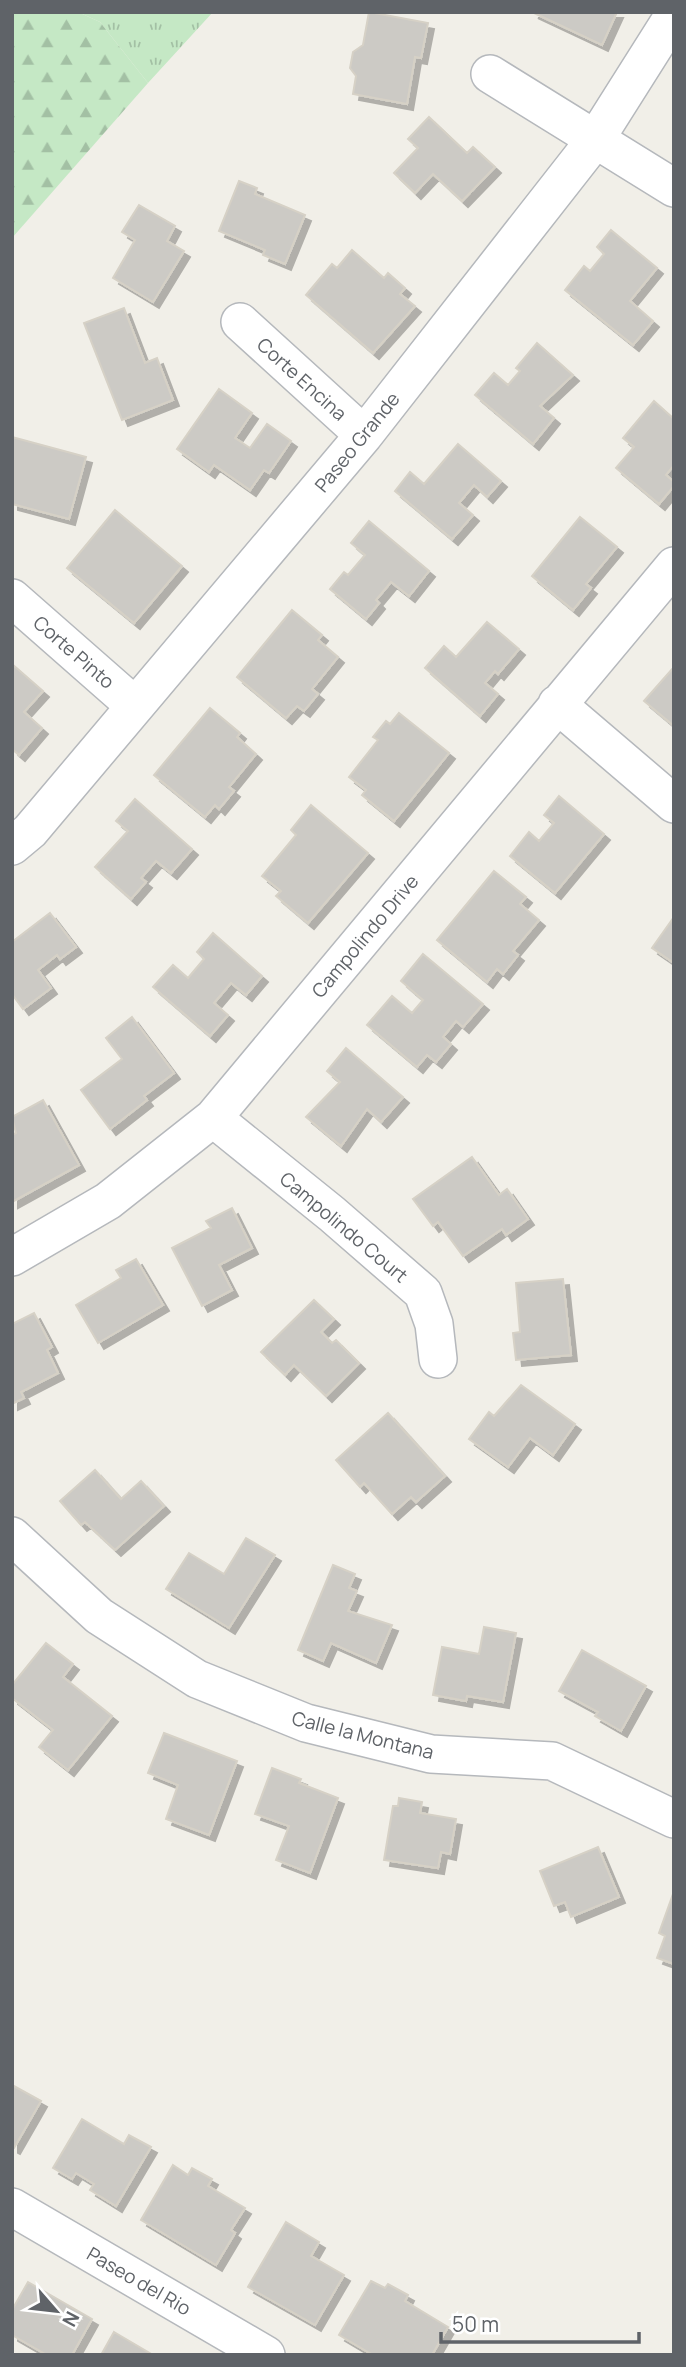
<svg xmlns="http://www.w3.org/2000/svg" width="686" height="2367" viewBox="0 0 686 2367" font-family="Manrope,sans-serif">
  <defs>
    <pattern id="grass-tufts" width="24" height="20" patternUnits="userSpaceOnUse" patternTransform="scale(1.75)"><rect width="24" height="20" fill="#c5e8c5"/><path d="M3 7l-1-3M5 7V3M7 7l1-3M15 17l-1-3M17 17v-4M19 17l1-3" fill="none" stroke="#a3c0a4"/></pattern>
    <pattern id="forest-firs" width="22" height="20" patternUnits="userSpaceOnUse" patternTransform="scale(1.75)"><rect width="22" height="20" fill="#c5e8c5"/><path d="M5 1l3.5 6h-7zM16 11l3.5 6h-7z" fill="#a3c0a4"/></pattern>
    <filter id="shadow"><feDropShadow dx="6" dy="6" stdDeviation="0" flood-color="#0004"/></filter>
  </defs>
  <rect width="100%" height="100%" fill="#f1efe8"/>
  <path fill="url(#grass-tufts)" d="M 78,12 L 213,12 L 148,83 L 100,22 Z"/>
  <path fill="url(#forest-firs)" d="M 12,12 L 78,12 L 100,22 L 148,83 L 12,238 Z"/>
  <path fill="#cccac5" stroke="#d6d1c6" stroke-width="2" filter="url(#shadow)" d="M 369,12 L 428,23 L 421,58 L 415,57 L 407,104 L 353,94 L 356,76 L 350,68 L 353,52 L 363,45 Z
    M 532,12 L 617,12 L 602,45 Z
    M 429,117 L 467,153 L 473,147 L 495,167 L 462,201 L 433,174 L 415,193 L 394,173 L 418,148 L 408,139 Z
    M 239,181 L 257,188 L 255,194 L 305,215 L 285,264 L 263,255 L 265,250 L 219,231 Z
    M 139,205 L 175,226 L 167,241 L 184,251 L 153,302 L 113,278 L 135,240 L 122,232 Z
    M 611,230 L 657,268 L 630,301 L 653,321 L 633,345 L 565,290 L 584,266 L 590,271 L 604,254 L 597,247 Z
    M 352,250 L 384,278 L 388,273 L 405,288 L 400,294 L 415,306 L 373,353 L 306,295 L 332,264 L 337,268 Z
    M 124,308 L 145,363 L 157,358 L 173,400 L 122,420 L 84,323 Z
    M 537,343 L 573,375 L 540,406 L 554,418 L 533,444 L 475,395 L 494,373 L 508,385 L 520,371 L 516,368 Z
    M 219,389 L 252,413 L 235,438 L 250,448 L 267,424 L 291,441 L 269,473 L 264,470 L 250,490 L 214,465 L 209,472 L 177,449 Z
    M 654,401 L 674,419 L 674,465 L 666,475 L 674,482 L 674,486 L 659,504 L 616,468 L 634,447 L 623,438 Z
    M 12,437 L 86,457 L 69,519 L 12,504 Z
    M 458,444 L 501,481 L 487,497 L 474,485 L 459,503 L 473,515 L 452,539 L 395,491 L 410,472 L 424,484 Z
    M 115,510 L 182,566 L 134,623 L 67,568 Z
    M 580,517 L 617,547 L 586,584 L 591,588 L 573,610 L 532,576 Z
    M 369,521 L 429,571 L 409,596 L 391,582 L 376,600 L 379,603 L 366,619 L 330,589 L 344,572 L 348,575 L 365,555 L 351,543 Z
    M 292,610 L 322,635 L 318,640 L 338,657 L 312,689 L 318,694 L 304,711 L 297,706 L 286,718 L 237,677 Z
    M 487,622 L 519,649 L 498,674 L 495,671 L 485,683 L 498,694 L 480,716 L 425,668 L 444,646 L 456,657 Z
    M 12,664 L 43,691 L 24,712 L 42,728 L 19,755 L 12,749 Z
    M 674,667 L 674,726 L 644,701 Z
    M 210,708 L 240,733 L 237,737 L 256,754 L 229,787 L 234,791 L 219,809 L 215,805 L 205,817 L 154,775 Z
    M 399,713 L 449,753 L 394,821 L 362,795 L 366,790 L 349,777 L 378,740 L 373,737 L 386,721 L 390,724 Z
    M 559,796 L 604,834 L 555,893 L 510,856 L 529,832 L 539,841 L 554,823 L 544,815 Z
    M 135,799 L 192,849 L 171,873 L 156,861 L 141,878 L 146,882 L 131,899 L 95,867 L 128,831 L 116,821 Z
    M 311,805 L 368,853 L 308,923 L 276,896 L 281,891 L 262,876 L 296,835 L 291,830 Z
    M 494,871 L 526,897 L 520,904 L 539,920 L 513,951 L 518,955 L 503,974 L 497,969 L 487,982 L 437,940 Z
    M 50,913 L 76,947 L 60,959 L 57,955 L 38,970 L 51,988 L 23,1009 L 12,994 L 12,942 Z
    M 674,917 L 674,963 L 652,948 Z
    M 213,933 L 262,976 L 246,995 L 231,983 L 214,1003 L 228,1015 L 210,1036 L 153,987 L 173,965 L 188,978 L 204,959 L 197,952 Z
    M 423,954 L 483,1004 L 463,1027 L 456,1021 L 443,1037 L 451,1044 L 436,1062 L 427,1055 L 417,1067 L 367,1025 L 392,996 L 412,1013 L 423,1000 L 401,981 Z
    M 132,1017 L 174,1073 L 144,1096 L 147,1100 L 110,1129 L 81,1090 L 122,1059 L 106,1038 Z
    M 346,1048 L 403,1097 L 381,1122 L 367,1109 L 341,1146 L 306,1117 L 340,1082 L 327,1071 Z
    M 43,1100 L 79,1165 L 12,1202 L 12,1135 L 16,1133 L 12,1117 Z
    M 472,1157 L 499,1195 L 507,1189 L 528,1219 L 506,1235 L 502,1229 L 463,1256 L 438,1222 L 433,1226 L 413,1199 Z
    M 232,1208 L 252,1248 L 219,1265 L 232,1290 L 202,1306 L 172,1248 L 211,1228 L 206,1221 Z
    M 136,1259 L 163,1305 L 98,1343 L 76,1305 L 121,1278 L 116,1270 Z
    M 563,1279 L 571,1355 L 516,1360 L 513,1333 L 520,1332 L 516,1283 Z
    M 314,1300 L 334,1319 L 321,1332 L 332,1343 L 336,1340 L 359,1363 L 326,1396 L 294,1365 L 285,1375 L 261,1352 Z
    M 34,1313 L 52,1347 L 47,1350 L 58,1373 L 21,1392 L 24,1398 L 12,1404 L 12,1324 Z
    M 521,1385 L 575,1424 L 553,1455 L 530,1438 L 508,1467 L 469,1439 L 489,1412 L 494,1416 Z
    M 388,1413 L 445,1476 L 416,1502 L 411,1497 L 392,1514 L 364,1483 L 360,1487 L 336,1460 Z
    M 95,1470 L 121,1499 L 141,1481 L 164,1506 L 115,1550 L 85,1522 L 81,1525 L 60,1501 Z
    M 246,1538 L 275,1555 L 229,1628 L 166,1589 L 189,1553 L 224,1574 Z
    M 333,1565 L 355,1574 L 349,1588 L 357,1591 L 348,1611 L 392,1625 L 376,1663 L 331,1643 L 323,1661 L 298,1650 Z
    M 484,1627 L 516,1633 L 503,1702 L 467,1696 L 466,1701 L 433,1695 L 442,1647 L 479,1654 Z
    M 46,1643 L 73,1664 L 63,1677 L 112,1716 L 68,1770 L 39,1747 L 53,1730 L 12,1698 L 12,1685 Z
    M 582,1650 L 646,1686 L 621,1731 L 595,1716 L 598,1712 L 559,1691 Z
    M 164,1733 L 237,1761 L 209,1835 L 166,1819 L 178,1785 L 148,1773 Z
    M 272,1768 L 301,1779 L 299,1783 L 338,1798 L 310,1873 L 276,1860 L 289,1826 L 255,1814 Z
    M 399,1798 L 422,1802 L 420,1813 L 456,1819 L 450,1854 L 441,1852 L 438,1868 L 384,1860 L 393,1806 L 398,1806 Z
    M 598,1847 L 619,1897 L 571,1917 L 565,1902 L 554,1906 L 540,1871 Z
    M 673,1894 L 674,1894 L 674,1964 L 657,1958 L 665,1936 L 659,1933 Z
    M 12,2085 L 41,2101 L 14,2148 L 12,2147 Z
    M 82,2119 L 124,2144 L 129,2135 L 151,2147 L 116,2206 L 90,2190 L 94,2184 L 76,2173 L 72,2179 L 53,2168 Z
    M 173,2165 L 188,2175 L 192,2168 L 212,2179 L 208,2186 L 245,2208 L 231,2230 L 235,2233 L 216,2265 L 141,2220 Z
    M 286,2222 L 319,2242 L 311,2256 L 344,2275 L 315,2325 L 248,2287 Z
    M 371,2281 L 385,2288 L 388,2284 L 408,2295 L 405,2301 L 448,2327 L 432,2355 L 373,2355 L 339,2335 Z
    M 28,2282 L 92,2319 L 72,2355 L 47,2355 L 12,2335 L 12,2310 Z
    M 114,2332 L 153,2355 L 101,2355 Z"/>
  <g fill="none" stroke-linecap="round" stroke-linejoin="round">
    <defs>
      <path id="minor" d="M 490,74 L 674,188
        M 240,322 L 364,435
        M 12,598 L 135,706
        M 557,704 L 674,804
        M 12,846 L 30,831 L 364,435 L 595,140 L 674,15
        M 213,1118 L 332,1214 L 423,1293 L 434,1324 L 438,1359
        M 12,1257 L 108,1201 L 213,1118 L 674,566
        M 12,1536 L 99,1616 L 197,1679 L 306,1723 L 431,1754 L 552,1761 L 674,1819
        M 12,2207 L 266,2355"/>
    </defs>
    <use href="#minor" stroke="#b5b8bc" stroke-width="40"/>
    <use href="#minor" stroke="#fff" stroke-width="37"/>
  </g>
  <g text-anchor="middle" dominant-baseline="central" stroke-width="6" stroke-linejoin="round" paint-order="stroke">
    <g font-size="19" fill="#5f6368" stroke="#fff">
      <text transform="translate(302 379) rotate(42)">Corte Encina</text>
      <text transform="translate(357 442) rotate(-51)">Paseo Grande</text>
      <text transform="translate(74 652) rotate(41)">Corte Pinto</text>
      <text transform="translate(365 936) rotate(-50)">Campolindo Drive</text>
      <text transform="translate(344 1227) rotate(40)">Campolindo Court</text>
      <text transform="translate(363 1735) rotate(14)">Calle la Montana</text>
      <text transform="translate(139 2281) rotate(30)">Paseo del Rio</text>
    </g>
  </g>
  <rect width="686" height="2367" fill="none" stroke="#5f6368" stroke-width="28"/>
  <g transform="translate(56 2311) rotate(118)" stroke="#ffffff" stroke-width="5" paint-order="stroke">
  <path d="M0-5L12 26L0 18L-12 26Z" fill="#5f6368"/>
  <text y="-10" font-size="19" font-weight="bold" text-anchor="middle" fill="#5f6368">N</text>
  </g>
  <path d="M441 2332v10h198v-10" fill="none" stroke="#5f6368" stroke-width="3.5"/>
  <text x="452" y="2332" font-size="21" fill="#5f6368" stroke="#ffffff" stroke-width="5" paint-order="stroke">50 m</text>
</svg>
